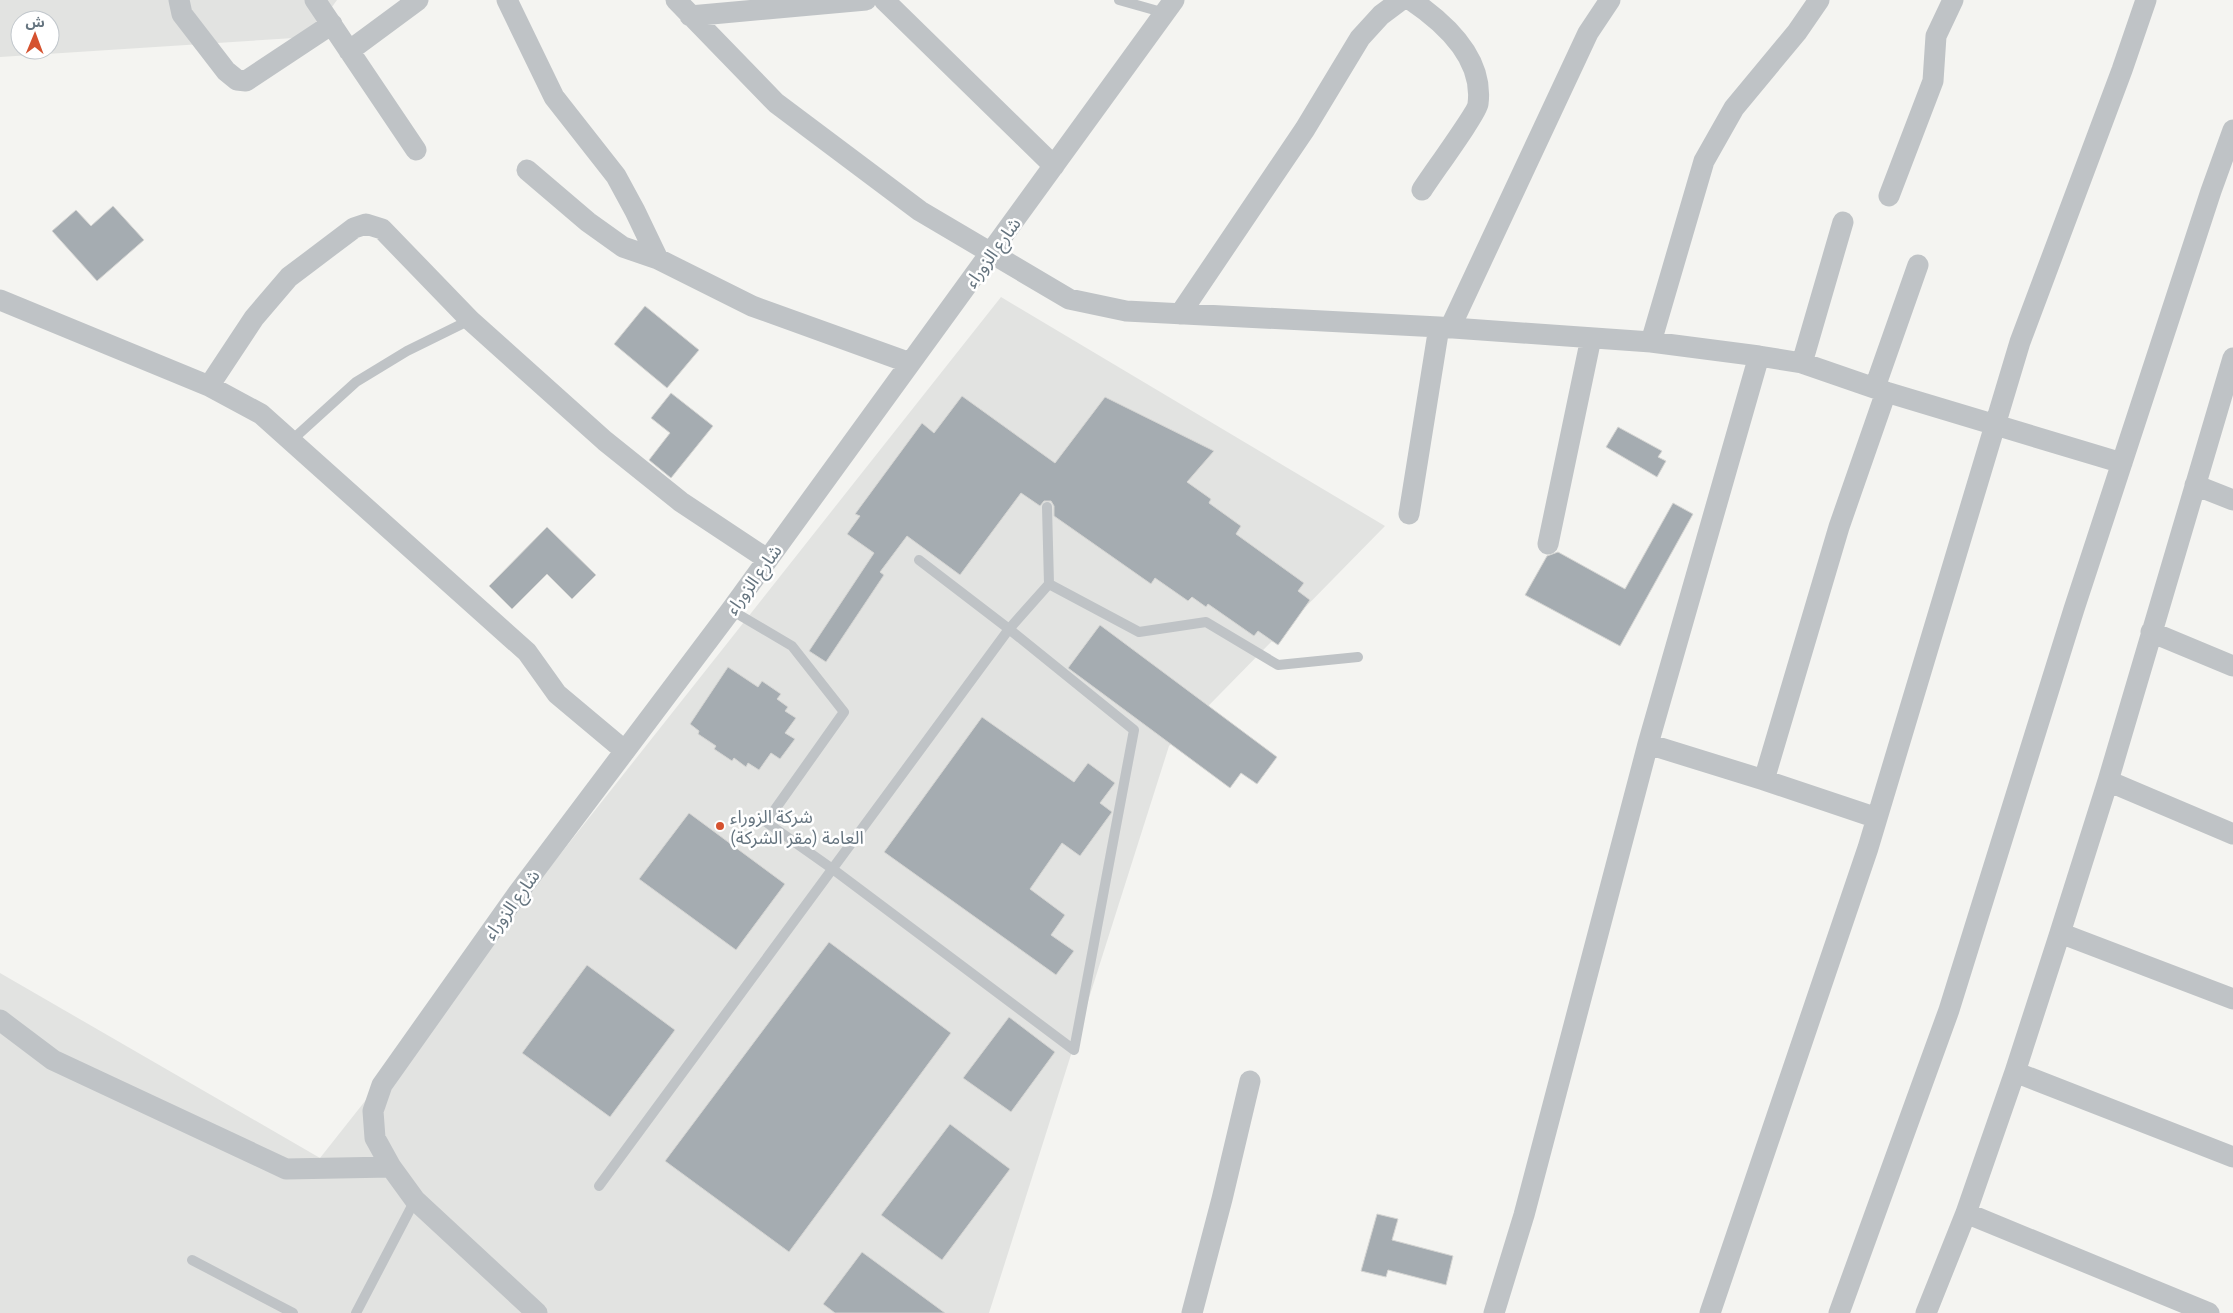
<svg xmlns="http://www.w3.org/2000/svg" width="2233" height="1313" viewBox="0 0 2233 1313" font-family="Ubuntu,'Noto Sans Arabic',sans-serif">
  <rect width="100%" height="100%" fill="#f4f4f1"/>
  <path fill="#e2e3e1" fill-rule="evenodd" d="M 0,0 L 337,0 L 310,37 L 0,57 ZM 20,20 L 50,20 L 50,50 L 20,50 Z
    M 1001,297 L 1385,526 L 1169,746 L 989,1313 L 0,1313 L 0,973 L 320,1158 Z"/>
  <path fill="#a5acb1" stroke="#d5d5d3" d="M 113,206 L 144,240 L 97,281 L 52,231 L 76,210 L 91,226 Z
    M 645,306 L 699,350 L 667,388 L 614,344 Z
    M 671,393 L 713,426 L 671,478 L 649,460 L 670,433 L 651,418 Z
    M 962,396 L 1055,463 L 1105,397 L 1214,451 L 1187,482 L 1211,499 L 1209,503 L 1241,526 L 1236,534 L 1304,583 L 1298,591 L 1310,600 L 1278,645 L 1258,631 L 1254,636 L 1208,604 L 1206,607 L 1192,597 L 1188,601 L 1155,578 L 1151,584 L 1054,516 L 1054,506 L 1051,501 L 1044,501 L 1040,506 L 1021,493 L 960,575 L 907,536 L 880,572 L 884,575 L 826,662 L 809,651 L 874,553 L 847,534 L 860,516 L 855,514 L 922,423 L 934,433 Z
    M 1618,427 L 1662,451 L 1658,457 L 1666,461 L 1657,477 L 1606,447 Z
    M 1673,503 L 1693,514 L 1620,646 L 1525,595 L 1547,556 L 1558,552 L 1625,589 Z
    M 547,527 L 596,575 L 572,599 L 547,574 L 512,609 L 489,586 Z
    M 1100,625 L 1277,757 L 1257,784 L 1241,773 L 1230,788 L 1068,668 Z
    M 728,667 L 758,687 L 762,681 L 781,694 L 777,699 L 788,707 L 785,711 L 796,718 L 785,733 L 795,739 L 780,759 L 771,753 L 759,770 L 748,763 L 746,767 L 734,758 L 732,761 L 714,749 L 716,746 L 698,734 L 699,731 L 690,724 Z
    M 982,717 L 1074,782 L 1088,763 L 1115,783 L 1100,803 L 1112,812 L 1080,856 L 1062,843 L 1030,889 L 1065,915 L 1051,935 L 1074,951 L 1056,975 L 884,852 Z
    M 689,813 L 785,884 L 736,950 L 639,879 Z
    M 829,942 L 951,1033 L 789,1252 L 665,1161 Z
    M 587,965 L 675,1030 L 610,1117 L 522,1053 Z
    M 1009,1017 L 1055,1052 L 1011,1112 L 963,1078 Z
    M 950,1124 L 1010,1169 L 942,1260 L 881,1215 Z
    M 1377,1214 L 1398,1219 L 1392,1240 L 1453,1256 L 1446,1285 L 1388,1270 L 1386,1277 L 1361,1271 Z
    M 862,1252 L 945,1313 L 835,1313 L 823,1304 Z"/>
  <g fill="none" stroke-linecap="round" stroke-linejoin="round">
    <path stroke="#bfc3c6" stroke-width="10" d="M 1119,0 L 1165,13
      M 292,440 L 356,382 L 407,351 L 470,320
      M 1049,584 L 1139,632 L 1206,622 L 1278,665 L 1358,657
      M 731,610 L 792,646 L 844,712 L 766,822 L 834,870 L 1074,1050 L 1134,730 L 1009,629 L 919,560
      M 599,1186 L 1009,629 L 1049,584 L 1047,507
      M 192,1260 L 293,1313
      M 356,1313 L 415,1200"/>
    <path stroke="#bfc3c6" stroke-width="21" d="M 179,0 L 182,14 L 226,71 L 237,80 L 246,81 L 332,24
      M 315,0 L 416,150
      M 507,0 L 554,97 L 616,176 L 635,211 L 658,259
      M 676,0 L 776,103 L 920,211 L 1069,299 L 1126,311 L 1439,327 L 1651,342 L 1759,356 L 1802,363 L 1886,392 L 2122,463
      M 884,0 L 1054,166
      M 1411,0 C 1445,23 1484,58 1478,104 C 1477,113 1430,177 1422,190
      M 690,16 L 866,0
      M 349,51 L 418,0
      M 527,170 L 588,222 L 623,247 L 658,259 L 752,306 L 910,363
      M 1889,196 L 1933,81 L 1936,36 L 1953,0
      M 0,300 L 209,386 L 261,414 L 527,652 L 557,694 L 625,751
      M 1180,314 L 1305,129 L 1360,38 L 1381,15 L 1401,0
      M 1450,328 L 1588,33 L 1610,0
      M 1651,342 L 1704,161 L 1734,108 L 1797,32 L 1819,0
      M 2233,358 L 2108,781 L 2060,933 L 2233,999
      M 1802,363 L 1843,222
      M 209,386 L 254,318 L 289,277 L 354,228 L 366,224 L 382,229 L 470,320 L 605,441 L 681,502 L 767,559
      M 1875,387 L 1918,265
      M 2195,485 L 2233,500
      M 1409,514 L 1439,327
      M 1548,544 L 1591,338
      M 2151,632 L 2233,666
      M 1648,744 L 1764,780 L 1877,818
      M 1764,780 L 1839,527 L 1886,392
      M 2108,781 L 2233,834
      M 2060,933 L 2015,1072 L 2233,1157
      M 0,1020 L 53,1060 L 286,1169 L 391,1167
      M 1966,1213 L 2209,1313
      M 537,1313 L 415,1200 L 391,1167 L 375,1138 L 373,1111 L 382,1085 L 518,893 L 731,610 L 1174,0
      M 1192,1313 L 1222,1199 L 1250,1081
      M 1494,1313 L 1524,1215 L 1648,744 L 1759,356
      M 1710,1313 L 1868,848 L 2020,342 L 2122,70 L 2146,0
      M 1839,1313 L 1949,1010 L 2074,609 L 2211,191 L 2233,130
      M 1926,1313 L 1966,1213 L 2015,1072"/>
  </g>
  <circle fill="#d5522f" stroke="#fff" stroke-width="2" cx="720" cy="826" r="5"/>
  <g text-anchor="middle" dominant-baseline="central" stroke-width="5" stroke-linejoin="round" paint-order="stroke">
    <g font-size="18" fill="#65747f" stroke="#fff">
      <text transform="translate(992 252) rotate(-54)">شارع الزوراء</text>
      <text transform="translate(753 579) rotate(-54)">شارع الزوراء</text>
      <text transform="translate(511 904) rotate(-54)">شارع الزوراء</text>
    </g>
    <g font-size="18" fill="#65747f" stroke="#fff" text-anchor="start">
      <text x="730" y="816">شركة الزوراء<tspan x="730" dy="21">العامة (مقر الشركة)</tspan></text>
    </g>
  </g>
  <g transform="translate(35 35) rotate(1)"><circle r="24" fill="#ffffff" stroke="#c1c7cc"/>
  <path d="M0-4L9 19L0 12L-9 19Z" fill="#d5522f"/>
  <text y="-8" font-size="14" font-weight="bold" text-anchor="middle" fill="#65747f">ش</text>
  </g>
</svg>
